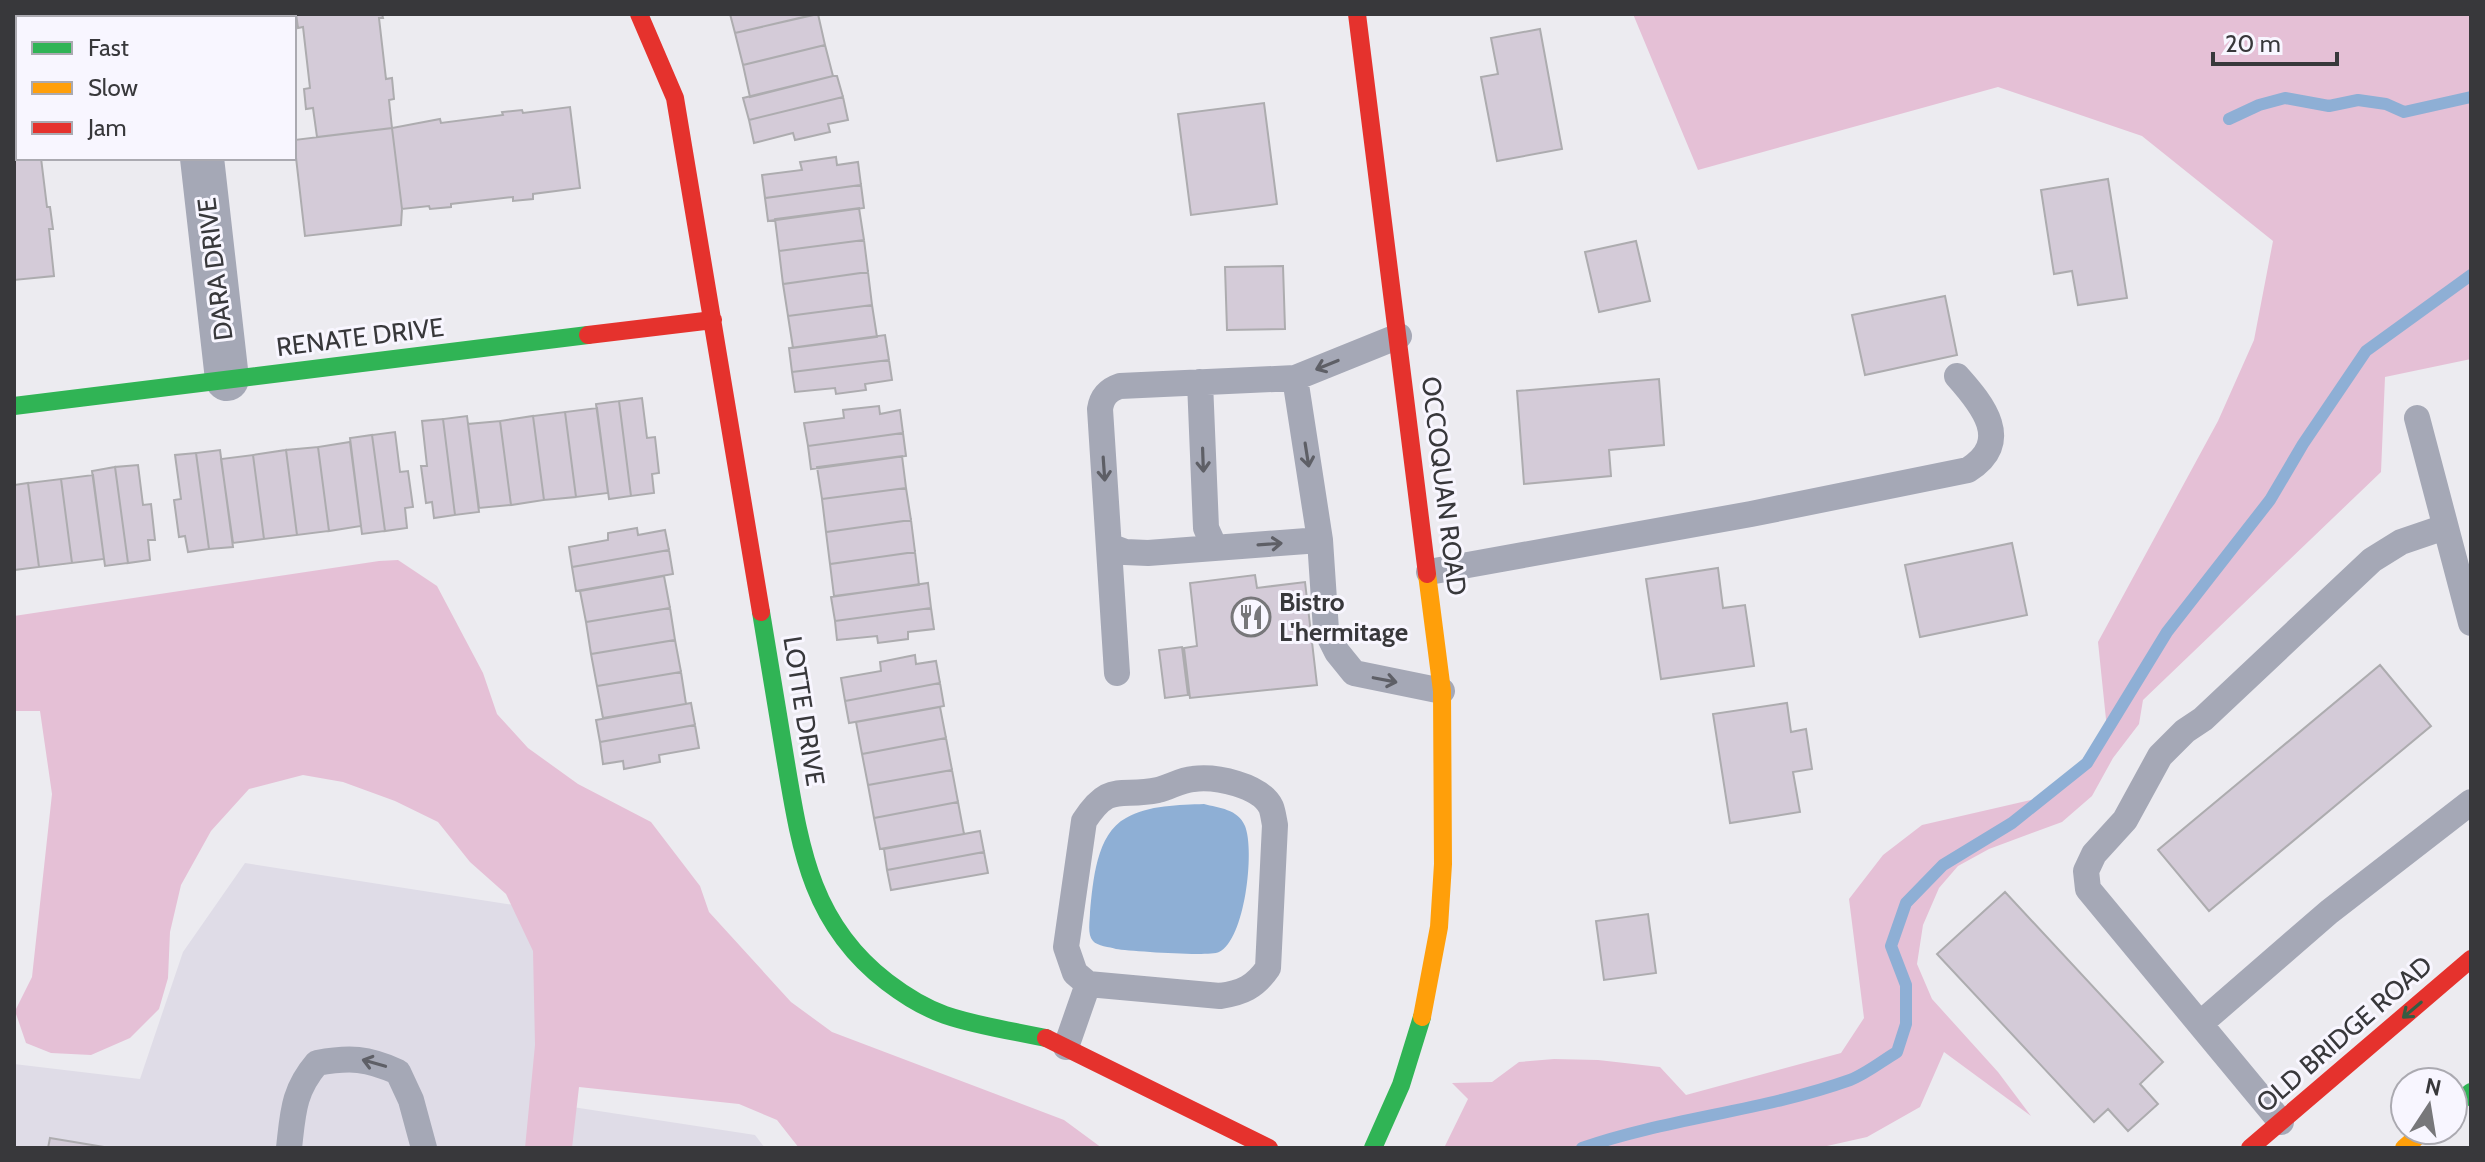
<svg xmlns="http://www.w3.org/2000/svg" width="2485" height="1162" viewBox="0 0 2485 1162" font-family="Cabin,sans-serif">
  <rect width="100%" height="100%" fill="#ecebf0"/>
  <path fill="#dfdce7" d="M 245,863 L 552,911 L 540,1102 L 755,1135 L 765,1148 L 14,1148 L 14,1064 L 140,1079 L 183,952 Z"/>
  <path fill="#e5c0d6" d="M 1633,14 L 2471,14 L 2471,359 L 2385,377 L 2381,472 L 2143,700 L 2139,724 L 2113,758 L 2092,796 L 2062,822 L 1989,849 L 1958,866 L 1939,888 L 1923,925 L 1917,964 L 1932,999 L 1998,1072 L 2031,1116 L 1944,1052 L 1920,1107 L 1867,1137 L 1818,1148 L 1444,1148 L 1468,1099 L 1452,1083 L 1492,1082 L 1519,1062 L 1554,1059 L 1598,1060 L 1660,1067 L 1686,1095 L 1841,1053 L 1864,1018 L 1849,899 L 1883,855 L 1922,825 L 2044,797 L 2081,761 L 2107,729 L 2098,642 L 2218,421 L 2254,340 L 2273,241 L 2142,136 L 1998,87 L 1698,170 Z
    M 398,560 L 437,586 L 483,673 L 497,714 L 528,748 L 578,784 L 651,822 L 700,886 L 709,912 L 791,1002 L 832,1032 L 1064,1120 L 1102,1148 L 799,1148 L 777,1120 L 739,1104 L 579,1087 L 572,1148 L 525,1148 L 535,1045 L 533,951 L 506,894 L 470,862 L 438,822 L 395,801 L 343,782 L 303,775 L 249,789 L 211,831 L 181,885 L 170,932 L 168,978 L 159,1009 L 130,1038 L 91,1055 L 51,1053 L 26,1043 L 15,1011 L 32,977 L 52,794 L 40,711 L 14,711 L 14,616 L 379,561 Z"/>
  <path fill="#8eafd5" d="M 1204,804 C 1219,808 1238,809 1245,826 C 1255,851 1245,940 1219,952 C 1209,957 1130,951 1116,949 C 1110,947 1097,946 1093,941 C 1087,935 1090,920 1090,912 C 1093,882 1096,834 1126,818 C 1148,805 1180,805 1204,804 Z"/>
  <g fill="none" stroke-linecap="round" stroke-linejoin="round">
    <path stroke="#8eafd5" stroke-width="12" d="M 2229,119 L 2259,105 L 2285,98 L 2329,106 L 2358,100 L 2386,104 L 2404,112 L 2471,97
      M 1582,1148 C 1669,1118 1763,1111 1850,1080 C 1866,1074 1882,1061 1897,1052 L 1906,1024 L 1906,985 L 1891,946 L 1906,903 L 1943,865 L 2012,823 L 2087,763 L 2167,632 L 2270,500 L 2303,444 L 2366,351 L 2471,275"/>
  </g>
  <path fill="#d4cbd8" stroke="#adacaf" stroke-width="2" d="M 14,14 L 55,14 L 55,18 L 18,18 L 18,99 L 14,99 Z
    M 296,14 L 382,14 L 383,18 L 379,18 L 386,79 L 392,78 L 394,99 L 389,100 L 392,128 L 317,137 L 313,108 L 306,109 L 304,89 L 310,88 L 303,27 L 298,28 Z
    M 730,14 L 816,14 L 735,33 Z
    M 818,14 L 825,45 L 743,65 L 735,33 Z
    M 1540,29 L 1562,149 L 1497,161 L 1481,77 L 1498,74 L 1491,38 Z
    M 825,45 L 833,76 L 750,97 L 743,65 Z
    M 833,76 L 837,76 L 843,97 L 749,120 L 743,98 Z
    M 843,97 L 848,120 L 828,124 L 830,132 L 795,140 L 793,133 L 754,143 L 749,120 Z
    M 14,99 L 18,99 L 18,158 L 41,158 L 47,207 L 50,207 L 53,229 L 49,229 L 54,276 L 14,280 Z
    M 1264,103 L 1277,204 L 1191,215 L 1178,114 Z
    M 570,107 L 580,188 L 533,194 L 533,199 L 513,201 L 513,197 L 451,204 L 451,207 L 430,209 L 429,206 L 402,209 L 392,128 L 440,119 L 441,123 L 503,115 L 502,112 L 522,110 L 523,113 Z
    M 392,128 L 402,209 L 401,225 L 305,236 L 294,140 Z
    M 836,157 L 837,165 L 858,162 L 861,185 L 765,198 L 762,175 L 802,170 L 800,162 Z
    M 2108,179 L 2127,298 L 2078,305 L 2072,271 L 2054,274 L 2041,190 Z
    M 861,185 L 864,208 L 768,221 L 765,198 Z
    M 859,208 L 864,240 L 779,251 L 775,219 Z
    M 864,240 L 868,272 L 783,284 L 779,251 Z
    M 1636,241 L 1650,301 L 1599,312 L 1585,252 Z
    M 1283,266 L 1285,329 L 1227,330 L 1225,267 Z
    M 868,272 L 872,305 L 788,316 L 783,284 Z
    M 1945,296 L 1957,355 L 1865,375 L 1852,315 Z
    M 872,305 L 877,337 L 793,348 L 788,316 Z
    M 885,335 L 889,360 L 792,372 L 789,348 Z
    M 889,360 L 892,380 L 865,384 L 866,390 L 836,394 L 835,388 L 795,392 L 792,372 Z
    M 1659,379 L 1664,445 L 1609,450 L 1611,476 L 1524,484 L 1517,391 Z
    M 642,398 L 647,438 L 655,437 L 659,473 L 652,474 L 654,493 L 631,496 L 619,401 Z
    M 619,401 L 631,496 L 609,499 L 596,404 Z
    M 879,406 L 880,414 L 900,410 L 903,433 L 808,446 L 804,423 L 844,418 L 843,410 Z
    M 597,408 L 608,493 L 576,497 L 565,412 Z
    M 565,412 L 576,497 L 544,500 L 533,416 Z
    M 467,416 L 479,512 L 455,515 L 443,419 Z
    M 533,416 L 544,500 L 511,505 L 500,421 Z
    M 443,419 L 455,515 L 434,518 L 432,502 L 426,503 L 421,466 L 427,466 L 422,421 Z
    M 500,421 L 511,505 L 479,508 L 468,424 Z
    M 395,432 L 400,472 L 408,471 L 413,507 L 405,508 L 407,528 L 385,531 L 372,435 Z
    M 903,433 L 906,456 L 811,469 L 808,446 Z
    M 372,435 L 385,531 L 362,534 L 350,438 Z
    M 350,442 L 361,526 L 329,531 L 318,447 Z
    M 318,447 L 329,531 L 297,535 L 286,450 Z
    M 220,450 L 233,547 L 209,549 L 196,453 Z
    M 286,450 L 297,535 L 264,539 L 253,455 Z
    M 196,453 L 209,549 L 188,552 L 185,536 L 179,537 L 174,500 L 181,499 L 175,455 Z
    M 253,455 L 264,539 L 233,543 L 221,459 Z
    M 902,456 L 906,488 L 822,499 L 817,467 Z
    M 138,465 L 143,505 L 151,504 L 155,540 L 148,540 L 150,560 L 128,563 L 115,467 Z
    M 115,467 L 128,563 L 105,566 L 92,471 Z
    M 93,475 L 104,559 L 72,563 L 61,479 Z
    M 61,479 L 72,563 L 39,567 L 28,483 Z
    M 28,483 L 39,567 L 14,570 L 14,485 Z
    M 906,488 L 911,520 L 826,532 L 822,499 Z
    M 911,520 L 915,552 L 830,564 L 826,532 Z
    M 637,528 L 638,535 L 665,530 L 669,550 L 572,567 L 569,547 L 608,540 L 608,533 Z
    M 2012,543 L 2027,615 L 1920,637 L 1905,565 Z
    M 669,550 L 673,574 L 576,591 L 572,567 Z
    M 915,552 L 919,585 L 834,596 L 830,564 Z
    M 1718,568 L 1723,608 L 1745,605 L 1754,666 L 1661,679 L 1646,579 Z
    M 1255,575 L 1257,588 L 1305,582 L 1317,685 L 1190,698 L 1184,648 L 1197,646 L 1190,583 Z
    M 664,576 L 670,608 L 586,622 L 580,591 Z
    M 928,583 L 931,608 L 835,621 L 831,597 Z
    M 670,608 L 675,640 L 591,654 L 586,622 Z
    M 931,608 L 934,629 L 908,632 L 908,639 L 878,643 L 877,636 L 837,640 L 835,621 Z
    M 675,640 L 681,672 L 597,686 L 591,654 Z
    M 1182,647 L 1188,695 L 1165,698 L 1159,650 Z
    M 915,655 L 916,664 L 936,661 L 940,683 L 845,701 L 841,678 L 881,671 L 880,662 Z
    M 2380,665 L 2431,726 L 2209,911 L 2158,850 Z
    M 681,672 L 686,704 L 603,718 L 597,686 Z
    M 940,683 L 944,706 L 849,723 L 845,701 Z
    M 691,703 L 695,725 L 600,742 L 596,720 Z
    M 1787,703 L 1791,732 L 1806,729 L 1812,769 L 1793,772 L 1800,812 L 1730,823 L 1713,714 Z
    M 940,707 L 946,738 L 862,754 L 856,722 Z
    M 695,725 L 699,748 L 659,755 L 660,762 L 624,769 L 623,761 L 603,764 L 600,742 Z
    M 946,738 L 952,770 L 868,785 L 862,754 Z
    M 952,770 L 958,802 L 874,818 L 868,785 Z
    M 958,802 L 964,834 L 880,849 L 874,818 Z
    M 980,831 L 984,852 L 887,870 L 884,849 Z
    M 984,852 L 988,873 L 891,890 L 887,870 Z
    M 2005,892 L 2163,1062 L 2140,1084 L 2158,1104 L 2128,1131 L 2108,1109 L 2094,1122 L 1937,954 Z
    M 1648,914 L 1656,973 L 1604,980 L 1596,921 Z
    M 50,1138 L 110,1148 L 48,1148 Z"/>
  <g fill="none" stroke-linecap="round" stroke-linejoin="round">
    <path stroke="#a5a8b6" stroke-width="26" d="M 1295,378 L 1320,540 L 1326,630 L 1337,652 L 1354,673 L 1442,691
      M 1200,382 L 1206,528 L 1215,548
      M 2417,418 L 2471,623
      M 1109,546 L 1125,552 L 1148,553 L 1320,540
      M 1429,572 L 1751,514 L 1968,470 C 2013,442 1983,405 1957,376
      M 1117,673 L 1100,409 C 1102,396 1108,390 1120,386 L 1295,378 L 1399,336
      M 2201,1023 L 2329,912 L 2471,802
      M 1066,1047 L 1088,984 L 1220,996 C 1242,993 1255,987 1268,968 L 1275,825 C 1274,820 1273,812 1271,807 C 1260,785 1216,776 1193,779 C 1181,780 1170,787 1158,790 C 1119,798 1110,781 1084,821 L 1066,947 L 1075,973 L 1088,984
      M 2281,1122 L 2088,889 L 2086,871 L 2094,854 L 2125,820 L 2160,756 L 2185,731 L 2203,719 L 2372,560 L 2401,542 L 2445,527
      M 289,1148 C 293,1113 293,1091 317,1063 C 350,1057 367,1058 398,1072 L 411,1100 L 424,1148"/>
    <path stroke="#a5a8b6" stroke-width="44" d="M 185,14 L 186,18
      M 202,158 L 227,379"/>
    <path stroke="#30b455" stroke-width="18" d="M 14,406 L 588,335
      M 761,612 C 769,660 777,708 785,757 C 800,846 810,923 887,982 C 904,995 925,1008 945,1015 C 977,1026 1013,1031 1046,1038
      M 2453,1107 L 2471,1092
      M 1373,1148 L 1401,1085 L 1422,1017"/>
    <path stroke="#ff9f0a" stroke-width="18" d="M 1422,1017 L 1439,927 L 1443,864 L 1442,691 L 1427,574
      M 2404,1148 L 2425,1130"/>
    <path stroke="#e5322d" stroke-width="18" d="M 639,14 L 675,98 L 761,612
      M 1357,14 L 1427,574
      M 588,335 L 713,320
      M 1046,1038 L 1269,1148
      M 2250,1148 L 2471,959"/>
  </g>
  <defs><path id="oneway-shaft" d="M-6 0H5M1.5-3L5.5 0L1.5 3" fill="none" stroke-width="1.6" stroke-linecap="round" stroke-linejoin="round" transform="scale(2)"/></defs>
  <g stroke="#5e5f66">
    <use href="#oneway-shaft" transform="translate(1327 365) rotate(158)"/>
    <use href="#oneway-shaft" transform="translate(1307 455) rotate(81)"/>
    <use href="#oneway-shaft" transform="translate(1203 460) rotate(88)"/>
    <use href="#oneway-shaft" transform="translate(1104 469) rotate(86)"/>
    <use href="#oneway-shaft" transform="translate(1270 544) rotate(-4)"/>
    <use href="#oneway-shaft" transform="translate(1385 680) rotate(11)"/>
    <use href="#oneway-shaft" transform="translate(374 1063) rotate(-164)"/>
  </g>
  <use stroke="#365d43" href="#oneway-shaft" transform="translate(2412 1010) rotate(140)"/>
  <defs>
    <symbol id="restaurant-ring" viewBox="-11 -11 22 22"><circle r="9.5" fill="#f8f6ff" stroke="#77777a" stroke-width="1.5"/><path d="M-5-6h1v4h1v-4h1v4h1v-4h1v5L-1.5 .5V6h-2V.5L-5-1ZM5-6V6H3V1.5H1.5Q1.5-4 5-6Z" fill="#77777a"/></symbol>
  </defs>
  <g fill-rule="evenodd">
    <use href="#restaurant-ring" x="1229" y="595" width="44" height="44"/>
  </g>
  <g text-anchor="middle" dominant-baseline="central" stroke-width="6" stroke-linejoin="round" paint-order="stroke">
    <g font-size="26" fill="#38383b" stroke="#f8f6ff">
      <text transform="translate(215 269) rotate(-97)">DARA DRIVE</text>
      <text transform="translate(360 337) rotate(-7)">RENATE DRIVE</text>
      <text transform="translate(1444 486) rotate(83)">OCCOQUAN ROAD</text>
      <text transform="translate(804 711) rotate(81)">LOTTE DRIVE</text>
      <text transform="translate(2344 1034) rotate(-41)">OLD BRIDGE ROAD</text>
    </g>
    <g font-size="26" font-weight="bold" fill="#38383b" stroke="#f8f6ff" text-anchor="start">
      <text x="1279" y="602">Bistro<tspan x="1279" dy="30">L'hermitage</tspan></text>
    </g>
  </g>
  <rect width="2485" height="1162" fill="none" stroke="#38383b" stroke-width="32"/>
  <rect x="16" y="16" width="280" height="144" fill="#f8f6ff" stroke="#abaab1" stroke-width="2"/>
  <rect x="32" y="42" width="40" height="12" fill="#30b455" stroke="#abaab1" stroke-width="2"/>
  <text x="88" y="56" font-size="24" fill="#38383b">Fast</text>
  <rect x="32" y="82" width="40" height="12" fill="#ff9f0a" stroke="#abaab1" stroke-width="2"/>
  <text x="88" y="96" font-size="24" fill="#38383b">Slow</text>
  <rect x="32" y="122" width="40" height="12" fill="#e5322d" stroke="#abaab1" stroke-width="2"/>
  <text x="88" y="136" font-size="24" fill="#38383b">Jam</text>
  <g transform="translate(2429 1106) rotate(12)"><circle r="38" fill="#f8f6ff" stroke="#abaab1" stroke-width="2"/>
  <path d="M0-6L14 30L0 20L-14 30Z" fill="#77777a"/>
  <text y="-12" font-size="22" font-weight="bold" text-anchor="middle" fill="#38383b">N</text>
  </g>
  <path d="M2213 52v12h124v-12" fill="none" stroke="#38383b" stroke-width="4"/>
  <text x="2225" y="52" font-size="24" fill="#38383b" stroke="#f8f6ff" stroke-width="6" paint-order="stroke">20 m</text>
</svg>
